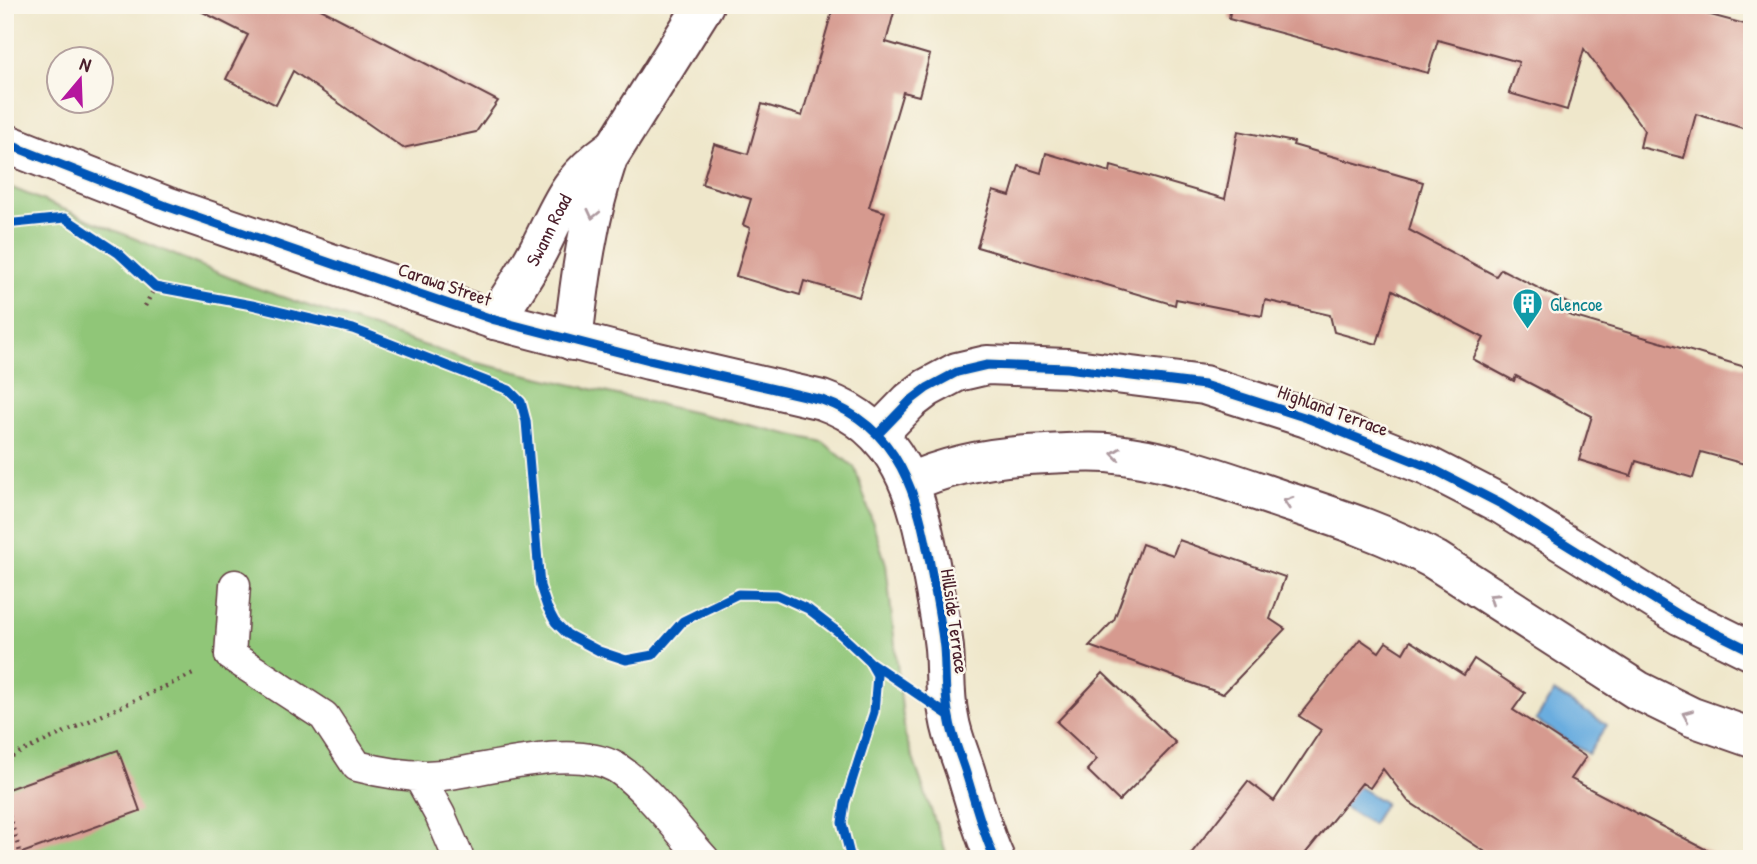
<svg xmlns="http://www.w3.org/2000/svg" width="1757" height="864" viewBox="0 0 1757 864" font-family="'Patrick Hand',sans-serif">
  <rect width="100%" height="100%" fill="#fbf7ec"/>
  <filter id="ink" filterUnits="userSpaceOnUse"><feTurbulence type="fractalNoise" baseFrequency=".0143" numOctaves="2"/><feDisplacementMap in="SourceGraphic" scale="14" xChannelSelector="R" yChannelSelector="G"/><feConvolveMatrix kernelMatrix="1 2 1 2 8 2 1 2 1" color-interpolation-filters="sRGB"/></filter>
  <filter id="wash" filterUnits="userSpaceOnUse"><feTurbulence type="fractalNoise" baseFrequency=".00686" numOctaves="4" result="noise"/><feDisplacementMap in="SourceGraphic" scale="28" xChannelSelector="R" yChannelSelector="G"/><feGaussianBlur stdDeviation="1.57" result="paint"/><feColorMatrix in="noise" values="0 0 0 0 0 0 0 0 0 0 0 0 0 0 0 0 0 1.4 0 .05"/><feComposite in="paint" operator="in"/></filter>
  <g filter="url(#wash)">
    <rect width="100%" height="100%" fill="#efe7cb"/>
    <path fill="#90c678" stroke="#6d7252" stroke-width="2" d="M 5,185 L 250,286 L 473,362 L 823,442 L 855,468 L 886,564 L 905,735 L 948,859 L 5,859 Z"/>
    <path fill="#6baddf" stroke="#5a6685" stroke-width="2" d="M 1554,692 L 1607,725 L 1588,754 L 1536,720 Z
      M 1323,765 L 1385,803 L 1372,824 L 1310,787 Z"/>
    <g id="blocks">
      <path fill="#d69a8f" d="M 189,5 L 313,5 L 498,101 L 476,132 L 403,148 L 293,71 L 276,105 L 226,79 L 248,35 Z
        M 834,5 L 896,5 L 886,42 L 930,55 L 919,96 L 903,92 L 869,207 L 885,212 L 859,297 L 804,281 L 800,295 L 736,276 L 750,228 L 743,225 L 751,199 L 702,184 L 714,144 L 748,154 L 762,104 L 802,116 Z
        M 1231,5 L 1673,5 L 1752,26 L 1752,131 L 1696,114 L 1684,158 L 1640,147 L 1644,130 L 1584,49 L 1567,110 L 1509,93 L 1519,62 L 1438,40 L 1428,73 L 1229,19 Z
        M 1238,131 L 1294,142 L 1293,145 L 1423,182 L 1409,230 L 1496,276 L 1501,269 L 1573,306 L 1568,315 L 1752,369 L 1752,466 L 1701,452 L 1693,478 L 1636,461 L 1631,476 L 1579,460 L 1592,416 L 1516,376 L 1514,381 L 1473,359 L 1484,338 L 1393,290 L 1377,344 L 1334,332 L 1330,315 L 1265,300 L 1262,316 L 1176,299 L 1175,305 L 977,247 L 993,191 L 1010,196 L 1019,166 L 1041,173 L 1046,153 L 1110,172 L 1111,166 L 1225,199 Z
        M 1179,540 L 1285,577 L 1270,619 L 1285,629 L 1223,694 L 1089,646 L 1114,620 L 1142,544 L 1173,555 Z
        M 1360,639 L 1379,652 L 1386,642 L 1403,653 L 1410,641 L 1464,675 L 1474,659 L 1525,693 L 1513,710 L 1586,757 L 1571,779 L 1724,859 L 1496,859 L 1408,801 L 1383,769 L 1370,788 L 1362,783 L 1301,859 L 1187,859 L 1248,781 L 1274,801 L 1321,730 L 1299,716 Z
        M 1103,673 L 1176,743 L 1119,801 L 1087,770 L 1097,759 L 1057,722 Z
        M 118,750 L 140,811 L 5,859 L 5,790 Z"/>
    </g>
  </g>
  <g filter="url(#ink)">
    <use href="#blocks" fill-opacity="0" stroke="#633d43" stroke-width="2"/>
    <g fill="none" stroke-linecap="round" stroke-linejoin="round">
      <defs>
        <path id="service" d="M 235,585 L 230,655 L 324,716 L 357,766 C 384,773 414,778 442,775 C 490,770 572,743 615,767 C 643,783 681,834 704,859
          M 418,775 L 440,815 L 459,859"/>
        <g id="minor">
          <path d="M 5,143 L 166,206 L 495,320 L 649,360 L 822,400 C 900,427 918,496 931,569 C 936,595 941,621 944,648 C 946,671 944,694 949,717 C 952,737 960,754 966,773 C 975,802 982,831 995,859"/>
          <path id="s1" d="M 495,320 C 510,297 526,274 539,249 C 563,202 566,182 612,149"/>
          <path d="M 573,341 C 580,279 588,217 608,158 L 704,5"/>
          <path d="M 878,434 L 910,401 L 927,388 L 957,372 L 987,365 L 1067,368 L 1204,385 L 1307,418 L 1429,467 L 1501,504 L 1681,616 L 1752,651"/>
          <path d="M 909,483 C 947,465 987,458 1028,455 C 1054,454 1081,451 1107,453 C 1171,459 1232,483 1292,503 C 1341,519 1390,535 1435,560 L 1637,690 L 1692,717 L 1752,738"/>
        </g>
      </defs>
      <use href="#service" stroke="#633d43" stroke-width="33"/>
      <use href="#minor" stroke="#633d43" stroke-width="42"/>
      <path stroke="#633d43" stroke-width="4.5" stroke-dasharray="2 5" stroke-linecap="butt" d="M 145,306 L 155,287
        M 5,747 L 10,757
        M 5,775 L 10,757 L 195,673
        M 5,802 L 22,859"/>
      <use href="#service" stroke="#fff" stroke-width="30"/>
      <use href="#minor" stroke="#fff" stroke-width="38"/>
      <defs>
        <path id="cycleway" d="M 5,143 L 166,206 L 495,320 L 649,360 L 822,400 C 900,427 918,496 931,569 C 936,595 941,621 944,648 C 946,671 944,694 949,717 C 952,737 960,754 966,773 C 975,802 982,831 995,859
          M 5,224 L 65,218 L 118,253 L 155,287 L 252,305 L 353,329 L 509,390 L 521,402 L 526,421 L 540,586 L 547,607 L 555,622 L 567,634 L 599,651 L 626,660 L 653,655 L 683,621 L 738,594 L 777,595 L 808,609 L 838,632 L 869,661 L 877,675 L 874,712 L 845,803 L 842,823 L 851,859
          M 878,434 L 910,401 L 927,388 L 957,372 L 987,365 L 1067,368 L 1204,385 L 1307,418 L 1429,467 L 1501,504 L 1681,616 L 1752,651
          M 870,662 L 948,715"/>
      </defs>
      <use href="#cycleway" stroke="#fbf7ec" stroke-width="13"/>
      <use href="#cycleway" stroke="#0057b8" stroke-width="9"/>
    </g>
    <defs><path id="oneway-chevron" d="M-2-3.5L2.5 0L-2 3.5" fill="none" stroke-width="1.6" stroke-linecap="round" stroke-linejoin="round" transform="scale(1.75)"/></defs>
    <g stroke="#ae9aa0">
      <use href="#oneway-chevron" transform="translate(593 214) rotate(103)"/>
      <use href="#oneway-chevron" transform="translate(1116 454) rotate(-174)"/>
      <use href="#oneway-chevron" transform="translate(1288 502) rotate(-161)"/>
      <use href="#oneway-chevron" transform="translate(1493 598) rotate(-147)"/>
      <use href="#oneway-chevron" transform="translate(1687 715) rotate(-157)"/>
    </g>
  </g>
  <defs>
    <symbol id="building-pin" viewBox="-11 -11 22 30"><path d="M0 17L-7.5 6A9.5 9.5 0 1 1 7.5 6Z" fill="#0f9aa8" stroke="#fbf7ec"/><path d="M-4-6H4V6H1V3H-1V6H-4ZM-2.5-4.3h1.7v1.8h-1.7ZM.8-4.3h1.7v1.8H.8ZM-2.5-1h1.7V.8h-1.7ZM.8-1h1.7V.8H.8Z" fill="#fff"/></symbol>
  </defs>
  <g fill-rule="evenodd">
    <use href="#building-pin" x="1510" y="286" width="35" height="47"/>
  </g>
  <g text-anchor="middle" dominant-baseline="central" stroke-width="5" stroke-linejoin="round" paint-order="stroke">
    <g font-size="19" fill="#4a1f2b" stroke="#fbf7ec">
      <text stroke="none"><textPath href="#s1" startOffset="105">Swann Road</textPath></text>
      <text transform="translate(445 284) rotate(19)">Carawa Street</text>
      <text transform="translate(1333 410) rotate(20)">Highland Terrace</text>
      <text transform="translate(955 621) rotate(82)">Hillside Terrace</text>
    </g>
    <g font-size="19" fill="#0d838f" stroke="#fbf7ec" text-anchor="start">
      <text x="1550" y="304">Glencoe</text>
    </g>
  </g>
  <rect width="1757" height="864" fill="none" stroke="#fbf7ec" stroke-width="28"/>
  <g transform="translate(80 80) rotate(19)"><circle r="33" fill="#fbf7ec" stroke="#b4a19f" stroke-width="2"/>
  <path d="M0-5L12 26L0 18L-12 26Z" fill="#b5179e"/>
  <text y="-10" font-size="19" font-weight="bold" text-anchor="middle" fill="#4a1f2b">N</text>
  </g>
</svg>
